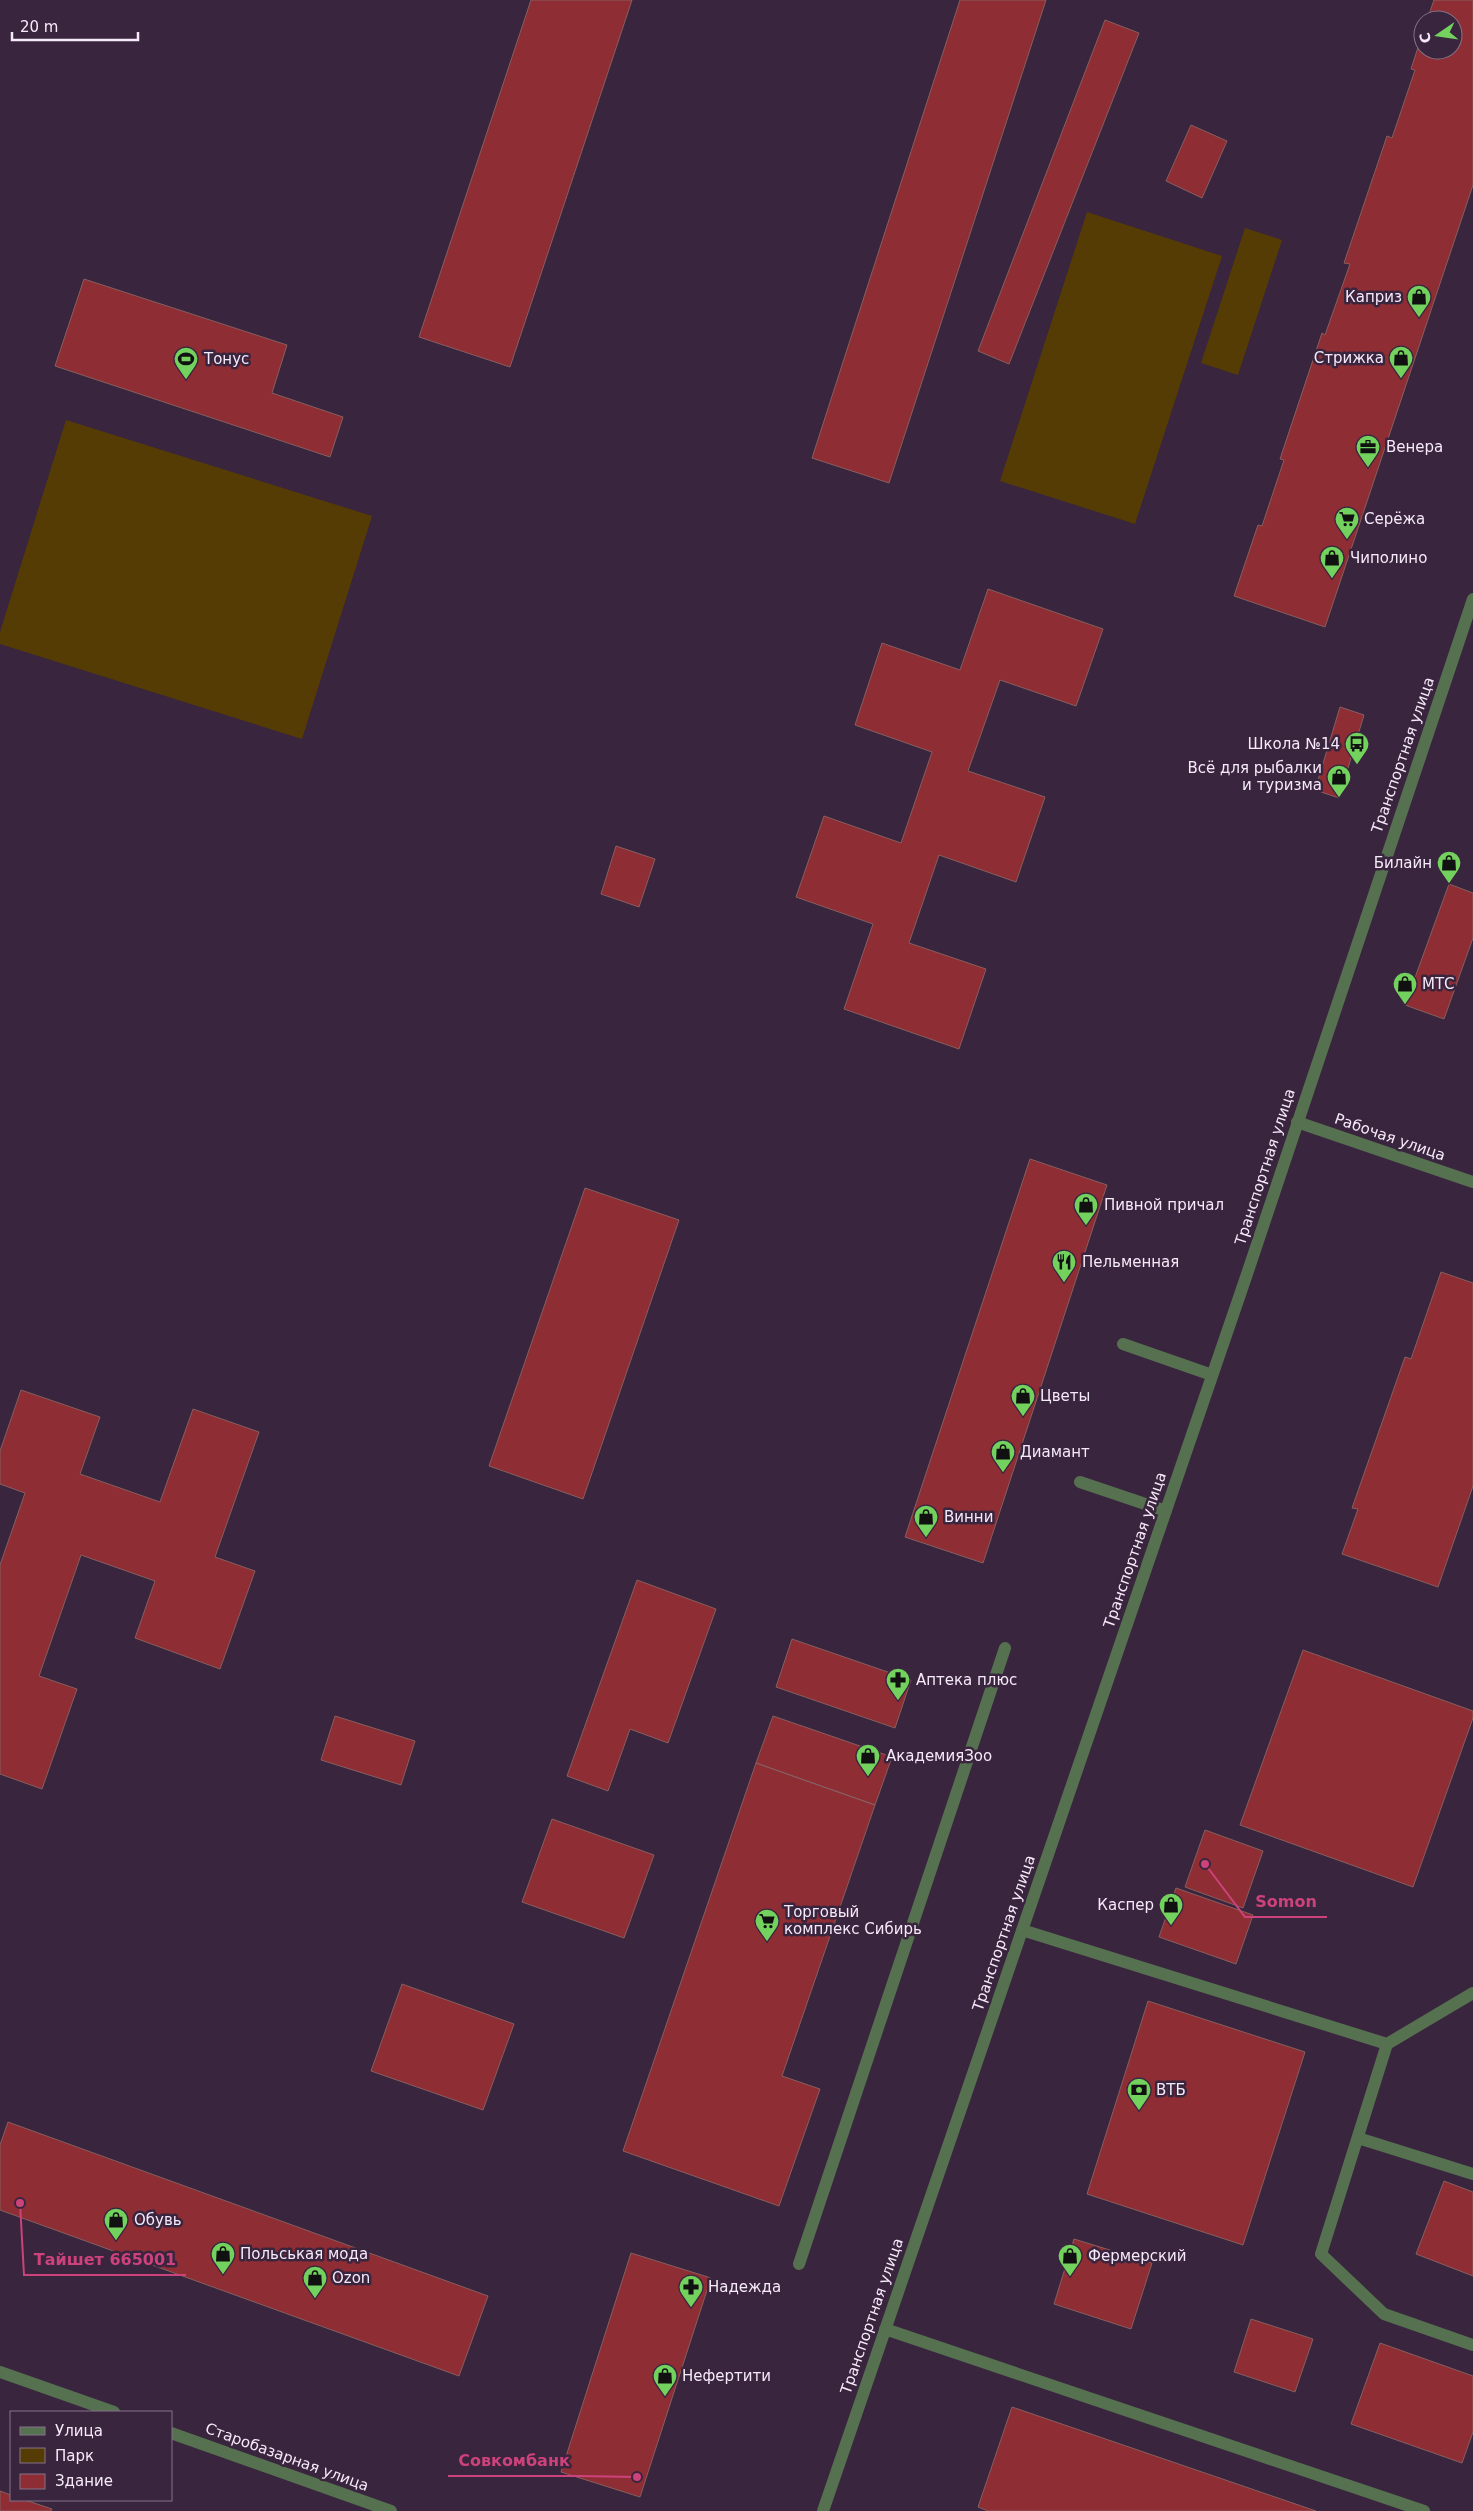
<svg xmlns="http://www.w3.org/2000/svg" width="1473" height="2511" viewBox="0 0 1473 2511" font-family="'DejaVu Sans',sans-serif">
  <rect width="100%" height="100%" fill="#39253e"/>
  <path fill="#553c05" d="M 1087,212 L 1222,256 L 1135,524 L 1000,481 Z
    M 1245,228 L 1282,240 L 1238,375 L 1201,363 Z
    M 66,420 L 372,516 L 302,739 L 0,644 L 0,632 Z"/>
  <path fill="#8f2d34" stroke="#875f5f" d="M 531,0 L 632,0 L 510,367 L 419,337 Z
    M 960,0 L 1046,0 L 889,483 L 812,458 Z
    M 1434,0 L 1473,0 L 1473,185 L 1325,627 L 1234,596 L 1258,525 L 1262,526 L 1284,460 L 1280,459 L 1322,333 L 1325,335 L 1350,264 L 1344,263 L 1387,136 L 1392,138 L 1415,70 L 1411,69 L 1423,32 L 1423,50 L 1453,50 L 1453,20 L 1427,20 Z
    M 1105,20 L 1139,33 L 1009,364 L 978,351 Z
    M 1191,125 L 1227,141 L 1202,198 L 1166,181 Z
    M 84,279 L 287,345 L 272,393 L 343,417 L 330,457 L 55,366 Z
    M 988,589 L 1103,629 L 1076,706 L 1000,680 L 968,771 L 1045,797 L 1016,882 L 939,855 L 909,943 L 986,969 L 959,1049 L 844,1009 L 873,924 L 796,897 L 824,816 L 901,843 L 932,752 L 855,725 L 882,643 L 960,670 Z
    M 1340,707 L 1364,715 L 1339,798 L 1315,790 Z
    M 616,846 L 655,859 L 639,907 L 601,894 Z
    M 1449,884 L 1473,893 L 1473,938 L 1444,1019 L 1405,1005 Z
    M 1030,1159 L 1107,1185 L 983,1563 L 905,1537 Z
    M 585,1188 L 679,1220 L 583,1499 L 489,1466 Z
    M 1441,1272 L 1473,1283 L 1473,1486 L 1438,1587 L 1342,1554 L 1358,1509 L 1352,1508 L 1405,1357 L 1411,1359 Z
    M 21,1390 L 100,1417 L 80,1474 L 160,1502 L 193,1409 L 259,1432 L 215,1557 L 255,1571 L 220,1669 L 135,1638 L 155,1581 L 81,1555 L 39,1676 L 77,1689 L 42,1789 L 0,1774 L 0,1565 L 25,1493 L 0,1484 L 0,1451 Z
    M 637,1580 L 716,1609 L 668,1743 L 630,1729 L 608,1791 L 567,1776 Z
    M 792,1639 L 911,1680 L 895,1728 L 776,1687 Z
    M 1303,1650 L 1473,1711 L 1473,1718 L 1413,1887 L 1240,1825 Z
    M 335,1716 L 415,1741 L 401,1785 L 321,1760 Z
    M 773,1716 L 892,1757 L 875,1805 L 756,1763 Z
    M 756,1763 L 875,1805 L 782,2076 L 820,2089 L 779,2206 L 623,2151 Z
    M 552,1819 L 654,1855 L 624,1938 L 522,1902 Z
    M 1205,1830 L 1263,1851 L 1243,1908 L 1185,1887 Z
    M 1176,1888 L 1253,1915 L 1236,1964 L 1159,1937 Z
    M 402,1984 L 514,2024 L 483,2110 L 371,2071 Z
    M 1148,2001 L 1305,2052 L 1243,2245 L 1087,2194 Z
    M 8,2122 L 488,2296 L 459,2376 L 0,2210 L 0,2145 Z
    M 1444,2181 L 1473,2192 L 1473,2276 L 1416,2254 Z
    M 1074,2239 L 1152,2263 L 1131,2329 L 1054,2304 Z
    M 631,2253 L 711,2278 L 640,2497 L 561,2472 Z
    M 1251,2319 L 1313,2339 L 1295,2392 L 1234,2372 Z
    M 1380,2343 L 1473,2376 L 1473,2432 L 1462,2463 L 1351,2424 Z
    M 1012,2407 L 1316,2511 L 988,2511 L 978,2507 Z
    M 0,2491 L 11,2495 L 11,2500 L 25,2500 L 52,2509 L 51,2511 L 0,2511 Z"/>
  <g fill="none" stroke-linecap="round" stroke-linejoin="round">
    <path stroke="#567150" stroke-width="12" d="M 1297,1122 L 1473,1182
      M 1123,1344 L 1212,1375
      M 1080,1482 L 1166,1511
      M 1022,1930 L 1387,2044 L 1321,2254 L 1384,2314 L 1473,2345
      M 1387,2044 L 1473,1993
      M 1358,2138 L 1473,2174
      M 799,2264 L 1005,1648
      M 885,2329 L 1424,2511
      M 0,2372 L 114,2412
      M 171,2433 L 391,2511
      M 823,2511 L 1246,1277 L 1473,599"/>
  </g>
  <defs>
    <symbol id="shop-pin" viewBox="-11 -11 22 30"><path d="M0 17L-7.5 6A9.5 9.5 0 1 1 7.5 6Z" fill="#72d25d" stroke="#39253e"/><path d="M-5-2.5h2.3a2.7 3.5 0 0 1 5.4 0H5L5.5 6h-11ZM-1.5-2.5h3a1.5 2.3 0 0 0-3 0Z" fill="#111"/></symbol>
    <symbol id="stadium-pin" viewBox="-11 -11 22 30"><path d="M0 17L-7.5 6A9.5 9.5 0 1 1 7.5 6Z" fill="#72d25d" stroke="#39253e"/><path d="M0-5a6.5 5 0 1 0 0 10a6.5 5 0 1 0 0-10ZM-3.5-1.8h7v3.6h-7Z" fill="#111"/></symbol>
    <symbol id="office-pin" viewBox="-11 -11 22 30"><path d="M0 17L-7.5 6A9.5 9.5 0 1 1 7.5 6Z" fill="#72d25d" stroke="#39253e"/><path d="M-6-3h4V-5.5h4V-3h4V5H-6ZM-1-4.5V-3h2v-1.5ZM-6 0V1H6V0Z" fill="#111"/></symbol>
    <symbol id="supermarket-pin" viewBox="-11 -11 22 30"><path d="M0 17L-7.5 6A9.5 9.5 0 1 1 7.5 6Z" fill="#72d25d" stroke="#39253e"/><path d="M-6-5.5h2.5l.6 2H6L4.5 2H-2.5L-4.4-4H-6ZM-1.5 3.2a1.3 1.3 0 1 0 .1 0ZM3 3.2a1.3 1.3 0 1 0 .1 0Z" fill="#111"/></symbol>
    <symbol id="bus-pin" viewBox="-11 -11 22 30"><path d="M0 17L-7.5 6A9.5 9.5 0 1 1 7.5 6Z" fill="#72d25d" stroke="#39253e"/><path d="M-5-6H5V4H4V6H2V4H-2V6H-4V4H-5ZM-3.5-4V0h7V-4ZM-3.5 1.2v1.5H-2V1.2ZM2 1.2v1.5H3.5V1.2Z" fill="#111"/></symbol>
    <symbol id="restaurant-pin" viewBox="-11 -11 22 30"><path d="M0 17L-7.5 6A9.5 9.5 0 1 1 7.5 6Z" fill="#72d25d" stroke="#39253e"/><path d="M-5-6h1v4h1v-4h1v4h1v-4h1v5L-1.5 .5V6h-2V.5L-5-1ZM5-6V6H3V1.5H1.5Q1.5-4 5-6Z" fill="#111"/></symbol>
    <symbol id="pharmacy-pin" viewBox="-11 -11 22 30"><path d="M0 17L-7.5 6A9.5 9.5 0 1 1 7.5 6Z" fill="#72d25d" stroke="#39253e"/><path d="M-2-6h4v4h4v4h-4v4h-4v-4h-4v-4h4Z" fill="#111"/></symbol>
    <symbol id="bank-pin" viewBox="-11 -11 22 30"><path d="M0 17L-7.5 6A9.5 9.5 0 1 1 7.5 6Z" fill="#72d25d" stroke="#39253e"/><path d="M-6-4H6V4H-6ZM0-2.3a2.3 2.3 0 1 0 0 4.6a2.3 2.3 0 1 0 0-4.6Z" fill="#111"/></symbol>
  </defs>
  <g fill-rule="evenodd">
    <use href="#shop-pin" x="1405" y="283" width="28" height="38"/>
    <use href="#shop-pin" x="1387" y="344" width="28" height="38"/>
    <use href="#stadium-pin" x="172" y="345" width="28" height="38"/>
    <use href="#office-pin" x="1354" y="433" width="28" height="38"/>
    <use href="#supermarket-pin" x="1333" y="505" width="28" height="38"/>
    <use href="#shop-pin" x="1318" y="544" width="28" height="38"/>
    <use href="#bus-pin" x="1343" y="730" width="28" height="38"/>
    <use href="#shop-pin" x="1325" y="763" width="28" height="38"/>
    <use href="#shop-pin" x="1435" y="849" width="28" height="38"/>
    <use href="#shop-pin" x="1391" y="970" width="28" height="38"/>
    <use href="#shop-pin" x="1072" y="1191" width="28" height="38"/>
    <use href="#restaurant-pin" x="1050" y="1248" width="28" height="38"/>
    <use href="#shop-pin" x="1009" y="1382" width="28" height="38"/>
    <use href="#shop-pin" x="989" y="1438" width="28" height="38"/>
    <use href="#shop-pin" x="912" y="1503" width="28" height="38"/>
    <use href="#pharmacy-pin" x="884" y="1666" width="28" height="38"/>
    <use href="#shop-pin" x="854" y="1742" width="28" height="38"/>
    <use href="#shop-pin" x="1157" y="1891" width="28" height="38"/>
    <use href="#supermarket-pin" x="753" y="1907" width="28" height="38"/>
    <use href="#bank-pin" x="1125" y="2076" width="28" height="38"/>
    <use href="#shop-pin" x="102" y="2206" width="28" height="38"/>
    <use href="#shop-pin" x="209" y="2240" width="28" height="38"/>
    <use href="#shop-pin" x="1056" y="2242" width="28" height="38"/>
    <use href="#shop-pin" x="301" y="2264" width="28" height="38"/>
    <use href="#pharmacy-pin" x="677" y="2273" width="28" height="38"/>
    <use href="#shop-pin" x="651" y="2362" width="28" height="38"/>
  </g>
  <g text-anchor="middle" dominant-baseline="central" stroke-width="5" stroke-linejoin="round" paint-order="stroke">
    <g font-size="15" fill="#f6e9f9" stroke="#39253e" text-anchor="start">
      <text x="1402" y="297" text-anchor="end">Каприз</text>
      <text x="1384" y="358" text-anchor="end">Стрижка</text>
      <text x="204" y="359">Тонус</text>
      <text x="1386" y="447">Венера</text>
      <text x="1364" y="519">Серёжа</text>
      <text x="1350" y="558">Чиполино</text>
      <text x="1340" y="744" text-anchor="end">Школа №14</text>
      <text x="1322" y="768" text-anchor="end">Всё для рыбалки<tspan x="1322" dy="17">и туризма</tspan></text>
      <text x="1432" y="863" text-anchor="end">Билайн</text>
      <text x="1422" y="984">МТС</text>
      <text x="1104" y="1205">Пивной причал</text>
      <text x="1082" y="1262">Пельменная</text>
      <text x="1040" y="1396">Цветы</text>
      <text x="1020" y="1452">Диамант</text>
      <text x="944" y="1517">Винни</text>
      <text x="916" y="1680">Аптека плюс</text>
      <text x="886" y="1756">АкадемияЗоо</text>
      <text x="1154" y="1905" text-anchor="end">Каспер</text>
      <text x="784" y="1912">Торговый<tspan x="784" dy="17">комплекс Сибирь</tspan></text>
      <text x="1156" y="2090">ВТБ</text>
      <text x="134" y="2220">Обувь</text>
      <text x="240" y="2254">Польськая мода</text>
      <text x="1088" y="2256">Фермерский</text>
      <text x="332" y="2278">Ozon</text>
      <text x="708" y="2287">Надежда</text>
      <text x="682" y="2376">Нефертити</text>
    </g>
    <g font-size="15" fill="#f6e9f9" stroke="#39253e">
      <text transform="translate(1403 755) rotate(-71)">Транспортная улица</text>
      <text transform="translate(1390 1137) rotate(19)">Рабочая улица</text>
      <text transform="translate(1265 1167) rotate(-72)">Транспортная улица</text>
      <text transform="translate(1135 1550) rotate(-71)">Транспортная улица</text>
      <text transform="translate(1004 1933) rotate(-71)">Транспортная улица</text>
      <text transform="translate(872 2316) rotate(-71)">Транспортная улица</text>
      <text transform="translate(287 2457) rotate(20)">Старобазарная улица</text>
    </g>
  </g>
  <path fill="none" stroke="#cc427b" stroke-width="2" d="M1205 1864L1245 1917H1327M20 2203L24 2275H186M637 2477L580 2476H448"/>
  <g fill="#cc427b" stroke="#39253e" stroke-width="2">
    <circle cx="1205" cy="1864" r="5"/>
    <circle cx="20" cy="2203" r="5"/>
    <circle cx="637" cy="2477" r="5"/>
  </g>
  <g font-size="16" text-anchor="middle" font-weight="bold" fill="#cc427b" stroke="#39253e" stroke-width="5" stroke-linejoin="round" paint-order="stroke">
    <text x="1286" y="1907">Somon</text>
    <text x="105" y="2265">Тайшет 665001</text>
    <text x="514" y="2466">Совкомбанк</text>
  </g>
  <rect x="10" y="2411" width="162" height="90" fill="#39253e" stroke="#857389"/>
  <rect x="20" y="2427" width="25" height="8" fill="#567150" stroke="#857389"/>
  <text x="55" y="2436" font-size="15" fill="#f6e9f9">Улица</text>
  <rect x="20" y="2448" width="25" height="15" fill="#553c05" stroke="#857389"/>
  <text x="55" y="2461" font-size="15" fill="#f6e9f9">Парк</text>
  <rect x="20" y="2474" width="25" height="15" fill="#8f2d34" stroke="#857389"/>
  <text x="55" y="2486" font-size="15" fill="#f6e9f9">Здание</text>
  <g transform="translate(1438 35) rotate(257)"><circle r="24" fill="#39253e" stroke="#857389"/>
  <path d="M0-4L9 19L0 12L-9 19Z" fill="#72d25d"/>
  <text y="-8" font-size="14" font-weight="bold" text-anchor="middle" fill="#f6e9f9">С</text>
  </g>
  <path d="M12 32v8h126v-8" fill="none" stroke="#f6e9f9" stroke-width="2.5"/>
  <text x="20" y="32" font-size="15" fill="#f6e9f9" stroke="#39253e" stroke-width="4" paint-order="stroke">20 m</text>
</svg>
